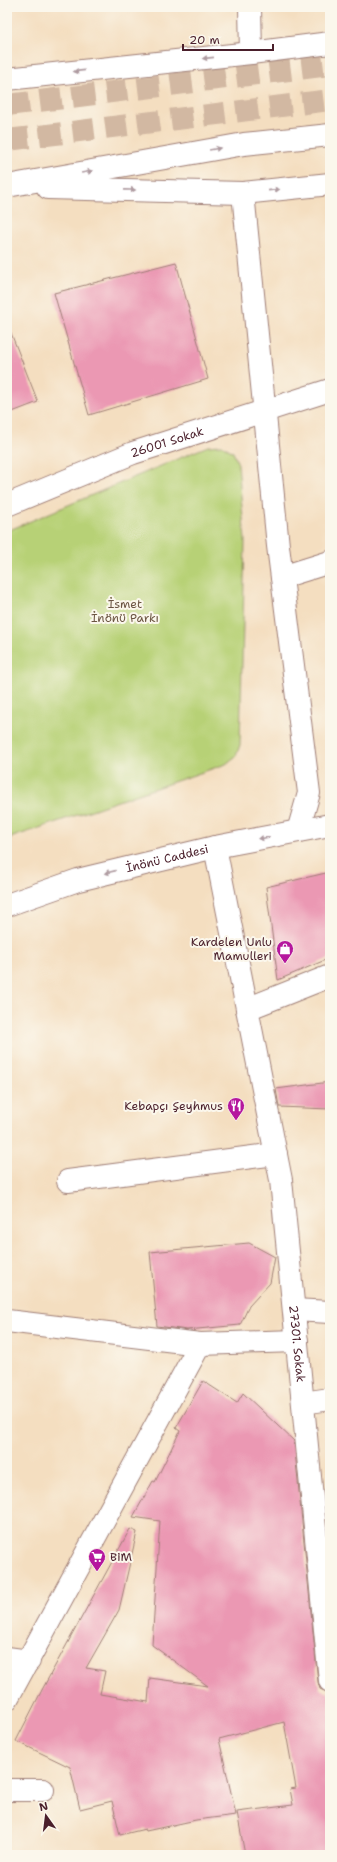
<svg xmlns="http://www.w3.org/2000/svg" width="337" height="1862" viewBox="0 0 337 1862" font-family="'Shantell Sans',sans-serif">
  <rect width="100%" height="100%" fill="#fbf7ec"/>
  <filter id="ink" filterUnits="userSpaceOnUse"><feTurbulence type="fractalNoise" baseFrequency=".025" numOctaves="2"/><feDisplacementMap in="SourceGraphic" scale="8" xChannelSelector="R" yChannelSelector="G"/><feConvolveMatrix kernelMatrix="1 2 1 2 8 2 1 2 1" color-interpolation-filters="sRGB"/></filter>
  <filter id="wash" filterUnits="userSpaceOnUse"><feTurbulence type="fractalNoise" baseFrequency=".012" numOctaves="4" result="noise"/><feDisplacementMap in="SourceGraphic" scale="16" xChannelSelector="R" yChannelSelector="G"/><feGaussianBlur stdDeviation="0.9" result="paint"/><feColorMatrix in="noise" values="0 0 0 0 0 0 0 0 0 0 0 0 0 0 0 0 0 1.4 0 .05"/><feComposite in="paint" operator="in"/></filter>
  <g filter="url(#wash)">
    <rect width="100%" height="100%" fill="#f4dec0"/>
    <path fill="#b7d176" stroke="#807850" d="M 222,445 L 233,452 L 238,464 L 245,540 L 240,745 L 236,756 L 226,764 L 7,839 L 7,531 L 208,446 Z"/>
    <g id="blocks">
      <path fill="#eb98b3" d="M 176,262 L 208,379 L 89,415 L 54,293 Z
        M 7,328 L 9,328 L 38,402 L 7,414 Z
        M 330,872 L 330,958 L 278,980 L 266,887 Z
        M 330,1082 L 330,1109 L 279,1107 L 276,1089 Z
        M 249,1243 L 275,1257 L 270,1283 L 249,1306 L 240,1325 L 187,1330 L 157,1326 L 150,1252 Z
        M 203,1381 L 237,1403 L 243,1393 L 294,1441 L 318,1682 L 320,1689 L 329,1693 L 330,1697 L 330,1855 L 245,1855 L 237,1812 L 293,1805 L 290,1789 L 296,1788 L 284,1722 L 219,1739 L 236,1815 L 196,1820 L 146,1831 L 145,1829 L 120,1835 L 112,1801 L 80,1809 L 70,1767 L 16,1741 L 43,1688 L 130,1529 L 137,1532 L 119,1610 L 86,1668 L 105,1671 L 100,1694 L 148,1702 L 150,1678 L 208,1686 L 152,1645 L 160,1521 L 133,1517 L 153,1481 L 155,1482 L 180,1431 L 176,1428 Z"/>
    </g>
  </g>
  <g filter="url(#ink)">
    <use href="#blocks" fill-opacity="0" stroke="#9f7e76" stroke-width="1"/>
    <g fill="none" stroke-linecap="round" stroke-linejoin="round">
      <path stroke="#d2b8a2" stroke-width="22" stroke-dasharray="22 11" stroke-linecap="butt" d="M 7,105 L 330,65
        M 7,140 L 330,100"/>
      <defs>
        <g id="minor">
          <path d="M 250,7 L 251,53"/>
          <path d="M 243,193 L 278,546 L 309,793 L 298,831"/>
          <path id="s1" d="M 7,505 L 133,453 L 330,390"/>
          <path d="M 282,577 L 330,562"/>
          <path id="s2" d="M 215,847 L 281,1180 L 330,1681"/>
          <path d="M 247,1009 L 330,976"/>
          <path d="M 68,1181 L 276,1154"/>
          <path d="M 294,1310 L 330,1312"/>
          <path d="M 7,1321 L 200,1344 L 297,1341"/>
          <path d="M 303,1403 L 330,1399"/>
          <path d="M 7,1658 L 29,1661"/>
          <path d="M 7,1699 L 200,1344"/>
          <path d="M 7,1790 L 43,1790"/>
        </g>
        <g id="major">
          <path id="s3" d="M 7,905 L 78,880 L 215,847 L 330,825"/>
        </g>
        <path id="highway" d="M 7,79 L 251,53 L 330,43
          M 7,186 L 244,144 L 330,135
          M 48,188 L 243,193 L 330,184"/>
      </defs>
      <use href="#minor" stroke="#9f7e76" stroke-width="24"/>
      <use href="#major" stroke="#9f7e76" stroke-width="24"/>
      <use href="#highway" stroke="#9f7e76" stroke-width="24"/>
      <use href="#minor" stroke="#fff" stroke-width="22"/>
      <use href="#major" stroke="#fff" stroke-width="22"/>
      <use href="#highway" stroke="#fff" stroke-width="22"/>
    </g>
    <defs><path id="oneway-solid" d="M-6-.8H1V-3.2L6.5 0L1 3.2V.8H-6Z"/></defs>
    <g fill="#ae9aa0">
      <use href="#oneway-solid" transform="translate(208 58) rotate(174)"/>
      <use href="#oneway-solid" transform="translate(79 71) rotate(174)"/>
      <use href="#oneway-solid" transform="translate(215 149) rotate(-10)"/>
      <use href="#oneway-solid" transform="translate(87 172) rotate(-10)"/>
      <use href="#oneway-solid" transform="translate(130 190) rotate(1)"/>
      <use href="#oneway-solid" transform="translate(274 190) rotate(-6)"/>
      <use href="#oneway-solid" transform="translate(264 838) rotate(169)"/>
      <use href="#oneway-solid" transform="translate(110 872) rotate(167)"/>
    </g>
  </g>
  <defs>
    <symbol id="shop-pin" viewBox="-11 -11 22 30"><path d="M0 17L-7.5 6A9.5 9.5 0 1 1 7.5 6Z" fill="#b5179e" stroke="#fbf7ec"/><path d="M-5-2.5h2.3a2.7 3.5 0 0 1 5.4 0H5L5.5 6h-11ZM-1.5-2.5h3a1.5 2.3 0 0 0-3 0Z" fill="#fff"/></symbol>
    <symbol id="restaurant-pin" viewBox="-11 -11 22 30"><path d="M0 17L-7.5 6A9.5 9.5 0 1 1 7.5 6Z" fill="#b5179e" stroke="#fbf7ec"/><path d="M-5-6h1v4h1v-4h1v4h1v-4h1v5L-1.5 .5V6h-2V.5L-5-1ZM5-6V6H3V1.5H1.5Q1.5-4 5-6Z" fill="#fff"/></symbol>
    <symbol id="supermarket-pin" viewBox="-11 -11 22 30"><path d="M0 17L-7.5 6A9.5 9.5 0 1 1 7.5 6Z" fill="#b5179e" stroke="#fbf7ec"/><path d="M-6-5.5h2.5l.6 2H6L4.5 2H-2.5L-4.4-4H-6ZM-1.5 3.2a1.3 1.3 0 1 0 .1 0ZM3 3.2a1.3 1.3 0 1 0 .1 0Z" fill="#fff"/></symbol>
  </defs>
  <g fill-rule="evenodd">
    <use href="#shop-pin" x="275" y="939" width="20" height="27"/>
    <use href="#restaurant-pin" x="226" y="1096" width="20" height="27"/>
    <use href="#supermarket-pin" x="87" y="1547" width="20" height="27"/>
  </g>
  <g text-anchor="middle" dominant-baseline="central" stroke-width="4" stroke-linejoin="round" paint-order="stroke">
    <g font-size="12" fill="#4a1f2b" stroke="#fbf7ec">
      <text stroke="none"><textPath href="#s1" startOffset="172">26001 Sokak</textPath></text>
      <text stroke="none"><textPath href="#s3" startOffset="167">İnönü Caddesi</textPath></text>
      <text stroke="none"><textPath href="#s2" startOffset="504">27301. Sokak</textPath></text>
    </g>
    <g font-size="12" fill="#6b5442" stroke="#fbf7ec">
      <text x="125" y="604">İsmet<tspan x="125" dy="14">İnönü Parkı</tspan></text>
    </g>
    <g font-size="12" fill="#4a1f2b" stroke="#fbf7ec" text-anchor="end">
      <text x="272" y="942">Kardelen Unlu<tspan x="272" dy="14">Mamulleri</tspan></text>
      <text x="223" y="1106">Kebapçı Şeyhmus</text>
      <text x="110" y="1557" text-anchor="start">BiM</text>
    </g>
  </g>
  <rect width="337" height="1862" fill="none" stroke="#fbf7ec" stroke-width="24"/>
  <g transform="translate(46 1816) rotate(346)" stroke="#fbf7ec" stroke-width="3" paint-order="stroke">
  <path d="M0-3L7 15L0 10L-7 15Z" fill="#4a1f2b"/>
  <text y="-6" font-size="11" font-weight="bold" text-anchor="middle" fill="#4a1f2b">N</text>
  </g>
  <path d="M183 44v6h90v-6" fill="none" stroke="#4a1f2b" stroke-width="2"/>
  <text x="189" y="44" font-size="12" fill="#4a1f2b" stroke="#fbf7ec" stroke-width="3" paint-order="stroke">20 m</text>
</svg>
